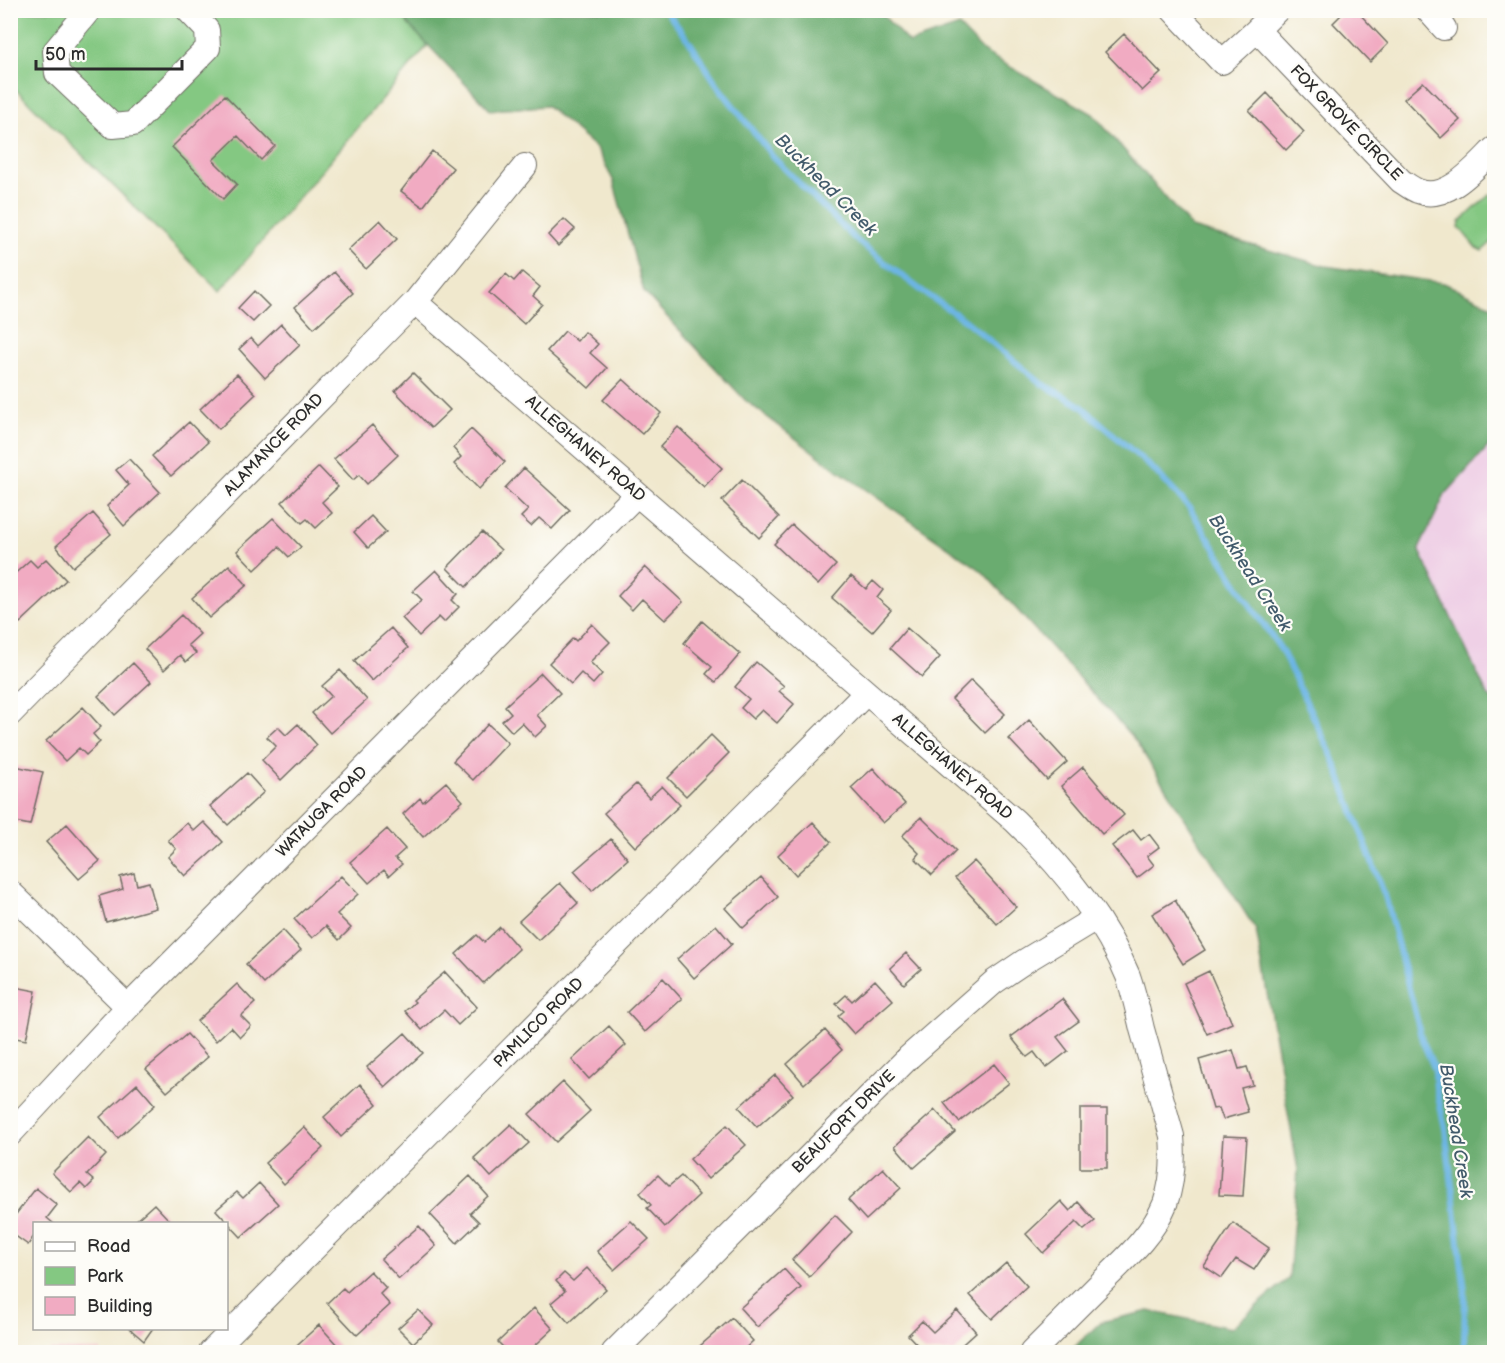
<svg xmlns="http://www.w3.org/2000/svg" width="1505" height="1363" viewBox="0 0 1505 1363" font-family="'Balsamiq Sans',sans-serif">
  <rect width="100%" height="100%" fill="#fdfcf7"/>
  <filter id="ink" filterUnits="userSpaceOnUse"><feTurbulence type="fractalNoise" baseFrequency=".0167" numOctaves="2"/><feDisplacementMap in="SourceGraphic" scale="12" xChannelSelector="R" yChannelSelector="G"/><feConvolveMatrix kernelMatrix="1 2 1 2 8 2 1 2 1" color-interpolation-filters="sRGB"/></filter>
  <filter id="wash" filterUnits="userSpaceOnUse"><feTurbulence type="fractalNoise" baseFrequency=".008" numOctaves="4" result="noise"/><feDisplacementMap in="SourceGraphic" scale="24" xChannelSelector="R" yChannelSelector="G"/><feGaussianBlur stdDeviation="1.35" result="paint"/><feColorMatrix in="noise" values="0 0 0 0 0 0 0 0 0 0 0 0 0 0 0 0 0 1.4 0 .05"/><feComposite in="paint" operator="in"/></filter>
  <g filter="url(#wash)">
    <rect width="100%" height="100%" fill="#f0e8cd"/>
    <path fill="#efd0e6" d="M 1494,407 L 1494,711 L 1419,549 L 1403,493 Z"/>
    <path fill="#84c882" stroke="#587a56" stroke-width="1.5" d="M 10,11 L 403,11 L 408,24 L 428,45 L 220,291 L 11,85 Z
      M 1489,195 L 1494,195 L 1494,240 L 1482,251 L 1476,248 L 1459,227 L 1460,222 Z"/>
    <path fill="#6bac70" stroke="#4b6c4e" stroke-width="1.5" d="M 403,11 L 879,11 L 909,43 L 959,26 L 984,52 L 1093,114 L 1192,228 L 1325,266 L 1444,283 L 1494,307 L 1494,440 L 1445,495 L 1419,549 L 1487,694 L 1494,701 L 1494,1352 L 1069,1352 L 1101,1322 L 1149,1311 L 1231,1328 L 1289,1278 L 1298,1170 L 1256,930 L 1135,740 L 982,571 L 829,464 L 745,400 L 644,292 L 613,180 L 597,149 L 547,106 L 490,110 L 408,24 Z"/>
    <g fill="none" stroke-linecap="round" stroke-linejoin="round">
      <path stroke="#6cb5e4" stroke-width="6" d="M 665,10 L 687,38 L 718,86 L 773,157 L 856,240 L 922,291 L 966,321 L 1042,384 L 1080,405 L 1154,470 L 1189,507 L 1247,600 L 1282,651 L 1333,758 L 1386,899 L 1422,1040 L 1435,1070 L 1436,1087 L 1445,1128 L 1465,1292 L 1464,1343 L 1461,1352"/>
    </g>
    <g id="blocks">
      <path fill="#f1abc2" d="M 1346,10 L 1356,10 L 1388,44 L 1370,62 L 1333,23 Z
        M 1124,34 L 1161,73 L 1142,91 L 1105,52 Z
        M 1423,82 L 1460,120 L 1441,138 L 1404,99 Z
        M 1267,93 L 1304,132 L 1286,150 L 1249,111 Z
        M 225,95 L 275,146 L 261,160 L 238,136 L 213,160 L 237,184 L 223,199 L 172,147 Z
        M 432,151 L 453,168 L 423,207 L 401,191 Z
        M 564,219 L 575,229 L 558,246 L 548,235 Z
        M 380,220 L 397,239 L 366,269 L 348,250 Z
        M 334,272 L 353,293 L 314,328 L 295,307 Z
        M 522,272 L 540,287 L 533,296 L 542,304 L 524,324 L 489,293 L 506,274 L 514,281 Z
        M 254,291 L 269,306 L 253,322 L 238,308 Z
        M 281,324 L 300,345 L 265,378 L 239,349 L 251,338 L 258,346 Z
        M 565,331 L 577,341 L 585,332 L 598,344 L 590,353 L 607,368 L 589,388 L 547,351 Z
        M 413,373 L 450,410 L 431,428 L 395,391 Z
        M 237,374 L 256,394 L 219,429 L 200,409 Z
        M 623,379 L 661,413 L 642,434 L 603,400 Z
        M 189,422 L 208,442 L 171,476 L 152,456 Z
        M 372,425 L 398,455 L 367,484 L 359,475 L 353,480 L 334,459 Z
        M 678,427 L 722,468 L 704,487 L 660,447 Z
        M 471,429 L 505,462 L 479,489 L 454,464 L 461,457 L 453,448 Z
        M 129,459 L 160,492 L 124,526 L 107,506 L 129,485 L 116,470 Z
        M 319,467 L 338,487 L 322,502 L 332,513 L 316,528 L 307,519 L 302,523 L 282,502 Z
        M 524,468 L 570,510 L 552,529 L 539,518 L 531,526 L 521,517 L 528,510 L 505,488 Z
        M 742,480 L 779,517 L 759,538 L 722,501 Z
        M 93,513 L 111,534 L 73,567 L 56,546 Z
        M 371,516 L 386,532 L 368,548 L 354,532 Z
        M 273,518 L 301,547 L 289,557 L 279,547 L 255,570 L 237,551 Z
        M 792,525 L 836,565 L 818,585 L 774,544 Z
        M 482,532 L 501,550 L 466,587 L 447,568 Z
        M 46,559 L 66,580 L 20,623 L 10,613 L 10,593 L 15,589 L 10,584 L 10,578 L 30,560 L 37,567 Z
        M 229,565 L 247,585 L 209,618 L 192,598 Z
        M 645,567 L 683,602 L 665,620 L 642,599 L 632,610 L 618,596 Z
        M 436,570 L 458,594 L 452,600 L 459,607 L 444,622 L 439,617 L 419,636 L 402,618 L 422,600 L 413,591 Z
        M 851,576 L 866,589 L 873,581 L 883,590 L 877,598 L 891,610 L 872,632 L 832,598 Z
        M 181,615 L 200,634 L 188,645 L 196,653 L 186,662 L 180,655 L 164,670 L 145,649 Z
        M 702,621 L 740,654 L 716,682 L 706,674 L 712,667 L 684,643 Z
        M 592,624 L 610,642 L 590,662 L 602,674 L 593,684 L 581,673 L 571,684 L 549,663 L 573,638 L 576,641 Z
        M 391,628 L 408,648 L 372,681 L 354,661 Z
        M 907,628 L 940,657 L 922,677 L 890,648 Z
        M 756,662 L 784,686 L 779,691 L 794,704 L 777,723 L 762,710 L 753,719 L 741,708 L 749,699 L 735,687 Z
        M 133,663 L 151,682 L 115,715 L 98,696 Z
        M 340,670 L 367,700 L 330,733 L 312,713 L 331,696 L 322,686 Z
        M 541,673 L 560,693 L 537,715 L 547,726 L 535,737 L 522,723 L 512,732 L 502,721 L 511,713 L 505,706 Z
        M 971,680 L 1005,714 L 985,733 L 952,699 Z
        M 83,707 L 101,727 L 93,734 L 100,742 L 86,755 L 79,748 L 65,761 L 46,741 Z
        M 1029,720 L 1067,762 L 1047,780 L 1009,739 Z
        M 298,724 L 317,745 L 281,780 L 262,760 L 276,746 L 267,737 L 278,727 L 286,735 Z
        M 488,724 L 508,743 L 473,780 L 453,761 Z
        M 711,735 L 729,753 L 686,796 L 668,778 Z
        M 15,766 L 43,772 L 30,825 L 10,821 L 10,787 Z
        M 1083,767 L 1124,815 L 1102,834 L 1061,786 Z
        M 873,768 L 905,804 L 883,823 L 851,788 Z
        M 247,773 L 264,792 L 228,825 L 210,806 Z
        M 446,782 L 463,801 L 423,837 L 403,814 L 420,798 L 423,802 Z
        M 636,784 L 649,798 L 662,786 L 680,805 L 635,847 L 604,813 Z
        M 921,817 L 956,851 L 932,875 L 915,858 L 919,853 L 902,836 Z
        M 204,822 L 223,842 L 185,876 L 168,857 L 176,849 L 168,840 L 187,823 L 194,831 Z
        M 813,822 L 831,842 L 796,875 L 778,855 Z
        M 67,824 L 100,861 L 79,879 L 46,842 Z
        M 387,829 L 405,849 L 395,858 L 402,864 L 389,876 L 384,870 L 369,883 L 350,862 Z
        M 1133,830 L 1141,840 L 1149,834 L 1159,847 L 1147,856 L 1154,865 L 1137,878 L 1112,846 Z
        M 611,839 L 628,859 L 592,891 L 574,871 Z
        M 974,861 L 1016,907 L 997,924 L 955,878 Z
        M 134,873 L 137,885 L 149,882 L 156,908 L 106,922 L 99,896 L 123,889 L 120,877 Z
        M 341,876 L 358,894 L 337,914 L 351,928 L 339,940 L 326,926 L 312,938 L 294,919 Z
        M 761,877 L 778,897 L 743,928 L 725,908 Z
        M 560,883 L 578,903 L 538,940 L 519,921 Z
        M 1175,900 L 1205,950 L 1183,964 L 1152,914 Z
        M 716,925 L 732,944 L 694,978 L 677,959 Z
        M 500,927 L 519,949 L 483,983 L 456,954 L 477,935 L 484,942 Z
        M 283,930 L 301,950 L 264,984 L 246,964 Z
        M 906,953 L 921,969 L 904,984 L 890,968 Z
        M 1209,971 L 1232,1023 L 1207,1034 L 1184,983 Z
        M 445,972 L 477,1007 L 458,1025 L 444,1010 L 422,1030 L 405,1011 L 415,1002 L 413,1000 Z
        M 663,978 L 682,999 L 645,1032 L 627,1012 Z
        M 875,980 L 893,1000 L 854,1034 L 838,1016 L 844,1011 L 836,1004 L 846,995 L 852,1001 Z
        M 237,984 L 255,1003 L 241,1016 L 251,1026 L 240,1037 L 231,1027 L 216,1041 L 197,1021 Z
        M 10,986 L 36,991 L 26,1040 L 10,1037 Z
        M 1062,999 L 1079,1021 L 1057,1037 L 1068,1051 L 1046,1068 L 1034,1052 L 1027,1057 L 1011,1037 Z
        M 609,1026 L 626,1045 L 589,1079 L 572,1060 Z
        M 825,1030 L 842,1050 L 804,1084 L 787,1064 Z
        M 405,1033 L 423,1053 L 385,1087 L 367,1067 Z
        M 187,1034 L 208,1057 L 167,1092 L 146,1069 Z
        M 1233,1050 L 1239,1069 L 1247,1067 L 1253,1085 L 1241,1088 L 1248,1112 L 1223,1119 L 1219,1108 L 1213,1109 L 1199,1060 Z
        M 994,1064 L 1009,1083 L 959,1122 L 944,1103 Z
        M 775,1075 L 793,1095 L 757,1127 L 739,1107 Z
        M 563,1082 L 590,1111 L 556,1142 L 529,1114 Z
        M 137,1084 L 155,1105 L 118,1138 L 100,1117 Z
        M 360,1084 L 377,1104 L 341,1137 L 324,1117 Z
        M 1080,1109 L 1107,1109 L 1107,1168 L 1080,1168 Z
        M 935,1110 L 955,1132 L 914,1168 L 895,1146 Z
        M 511,1124 L 529,1143 L 491,1177 L 474,1158 Z
        M 727,1125 L 746,1145 L 708,1179 L 690,1159 Z
        M 304,1127 L 323,1148 L 284,1184 L 265,1163 Z
        M 1223,1136 L 1247,1137 L 1243,1196 L 1219,1195 Z
        M 88,1137 L 106,1155 L 87,1175 L 94,1181 L 86,1189 L 80,1183 L 71,1192 L 52,1173 Z
        M 883,1168 L 901,1188 L 866,1220 L 848,1200 Z
        M 658,1175 L 669,1186 L 681,1176 L 699,1195 L 665,1227 L 647,1208 L 651,1205 L 640,1193 Z
        M 470,1176 L 488,1196 L 470,1213 L 479,1222 L 457,1243 L 430,1214 Z
        M 259,1183 L 278,1204 L 241,1237 L 216,1210 L 237,1192 L 243,1198 Z
        M 36,1188 L 57,1205 L 47,1218 L 54,1224 L 34,1224 L 34,1236 L 28,1245 L 10,1232 L 10,1222 Z
        M 1061,1201 L 1070,1211 L 1078,1202 L 1095,1221 L 1084,1230 L 1076,1222 L 1043,1253 L 1026,1234 Z
        M 154,1204 L 170,1221 L 168,1224 L 132,1224 Z
        M 835,1215 L 852,1232 L 809,1277 L 792,1260 Z
        M 631,1221 L 649,1239 L 614,1270 L 597,1251 Z
        M 1233,1223 L 1269,1248 L 1254,1270 L 1236,1259 L 1222,1278 L 1204,1266 Z
        M 419,1226 L 436,1246 L 399,1279 L 381,1259 Z
        M 1006,1263 L 1027,1286 L 992,1319 L 970,1295 Z
        M 587,1268 L 606,1289 L 569,1323 L 551,1303 L 565,1291 L 556,1281 L 564,1273 L 573,1281 Z
        M 784,1269 L 801,1288 L 757,1327 L 740,1308 Z
        M 370,1271 L 386,1288 L 380,1294 L 390,1305 L 357,1335 L 327,1303 L 343,1288 L 347,1292 Z
        M 534,1308 L 553,1329 L 528,1352 L 508,1352 L 498,1342 Z
        M 418,1310 L 433,1325 L 413,1343 L 398,1328 Z
        M 957,1310 L 976,1332 L 954,1352 L 924,1352 L 908,1335 L 922,1321 L 933,1332 Z
        M 732,1318 L 753,1341 L 741,1352 L 693,1352 Z
        M 319,1325 L 338,1346 L 331,1352 L 289,1352 Z
        M 129,1328 L 153,1328 L 144,1341 Z
        M 50,1350 L 101,1350 L 101,1352 L 50,1352 Z"/>
    </g>
  </g>
  <g filter="url(#ink)">
    <use href="#blocks" fill-opacity="0" stroke="#706d64" stroke-width="1.5"/>
    <g fill="none" stroke-linecap="round" stroke-linejoin="round">
      <defs>
        <path id="minor" d="M 89,10 L 55,51 L 57,73 L 113,126 L 133,124 L 208,48 L 207,30 L 188,10
          M 1173,10 L 1222,62 L 1257,30
          M 1277,10 L 1257,30 L 1401,181 C 1406,184 1412,189 1418,191 C 1446,203 1476,167 1494,149
          M 1428,10 L 1444,28
          M 415,302 L 1015,821 C 1060,865 1104,917 1128,976 C 1134,993 1138,1012 1142,1029 C 1152,1065 1162,1100 1172,1136 C 1174,1160 1173,1182 1165,1204 C 1152,1236 1124,1260 1101,1283 C 1078,1306 1055,1329 1032,1352
          M 10,714 L 415,302 L 525,166
          M 10,892 L 128,1007
          M 10,1134 L 128,1007 L 637,494
          M 211,1352 L 866,693
          M 614,1352 L 909,1057 L 994,982 L 1025,961 L 1096,918"/>
      </defs>
      <use href="#minor" stroke="#706d64" stroke-width="26"/>
      <use href="#minor" stroke="#fff" stroke-width="24"/>
    </g>
  </g>
  <g text-anchor="middle" dominant-baseline="central" stroke-width="4.5" stroke-linejoin="round" paint-order="stroke">
    <g font-size="16" fill="#2b2b2b" stroke="#fdfcf7">
      <text transform="translate(1346 123) rotate(46)">FOX GROVE CIRCLE</text>
      <text transform="translate(274 445) rotate(-46)">ALAMANCE ROAD</text>
      <text transform="translate(585 449) rotate(41)">ALLEGHANEY ROAD</text>
      <text transform="translate(952 767) rotate(41)">ALLEGHANEY ROAD</text>
      <text transform="translate(322 812) rotate(-45)">WATAUGA ROAD</text>
      <text transform="translate(539 1023) rotate(-45)">PAMLICO ROAD</text>
      <text transform="translate(844 1122) rotate(-45)">BEAUFORT DRIVE</text>
    </g>
    <g font-size="18" font-style="italic" fill="#425b6c" stroke="#fdfcf7">
      <text transform="translate(826 185) rotate(45)">Buckhead Creek</text>
      <text transform="translate(1250 573) rotate(57)">Buckhead Creek</text>
      <text transform="translate(1456 1131) rotate(81)">Buckhead Creek</text>
    </g>
  </g>
  <rect width="1505" height="1363" fill="none" stroke="#fdfcf7" stroke-width="36"/>
  <rect x="33" y="1222" width="195" height="108" fill="#fdfcf7" stroke="#a9a8a5" stroke-width="1.5"/>
  <rect x="45" y="1242" width="30" height="9" fill="#ffffff" stroke="#a9a8a5" stroke-width="1.5"/>
  <text x="87" y="1252" font-size="18" fill="#2b2b2b">Road</text>
  <rect x="45" y="1267" width="30" height="18" fill="#84c882" stroke="#a9a8a5" stroke-width="1.5"/>
  <text x="87" y="1282" font-size="18" fill="#2b2b2b">Park</text>
  <rect x="45" y="1297" width="30" height="18" fill="#f1abc2" stroke="#a9a8a5" stroke-width="1.5"/>
  <text x="87" y="1312" font-size="18" fill="#2b2b2b">Building</text>
  <path d="M36 60v9h146v-9" fill="none" stroke="#2b2b2b" stroke-width="3"/>
  <text x="45" y="60" font-size="18" fill="#2b2b2b" stroke="#fdfcf7" stroke-width="4.5" paint-order="stroke">50 m</text>
</svg>
